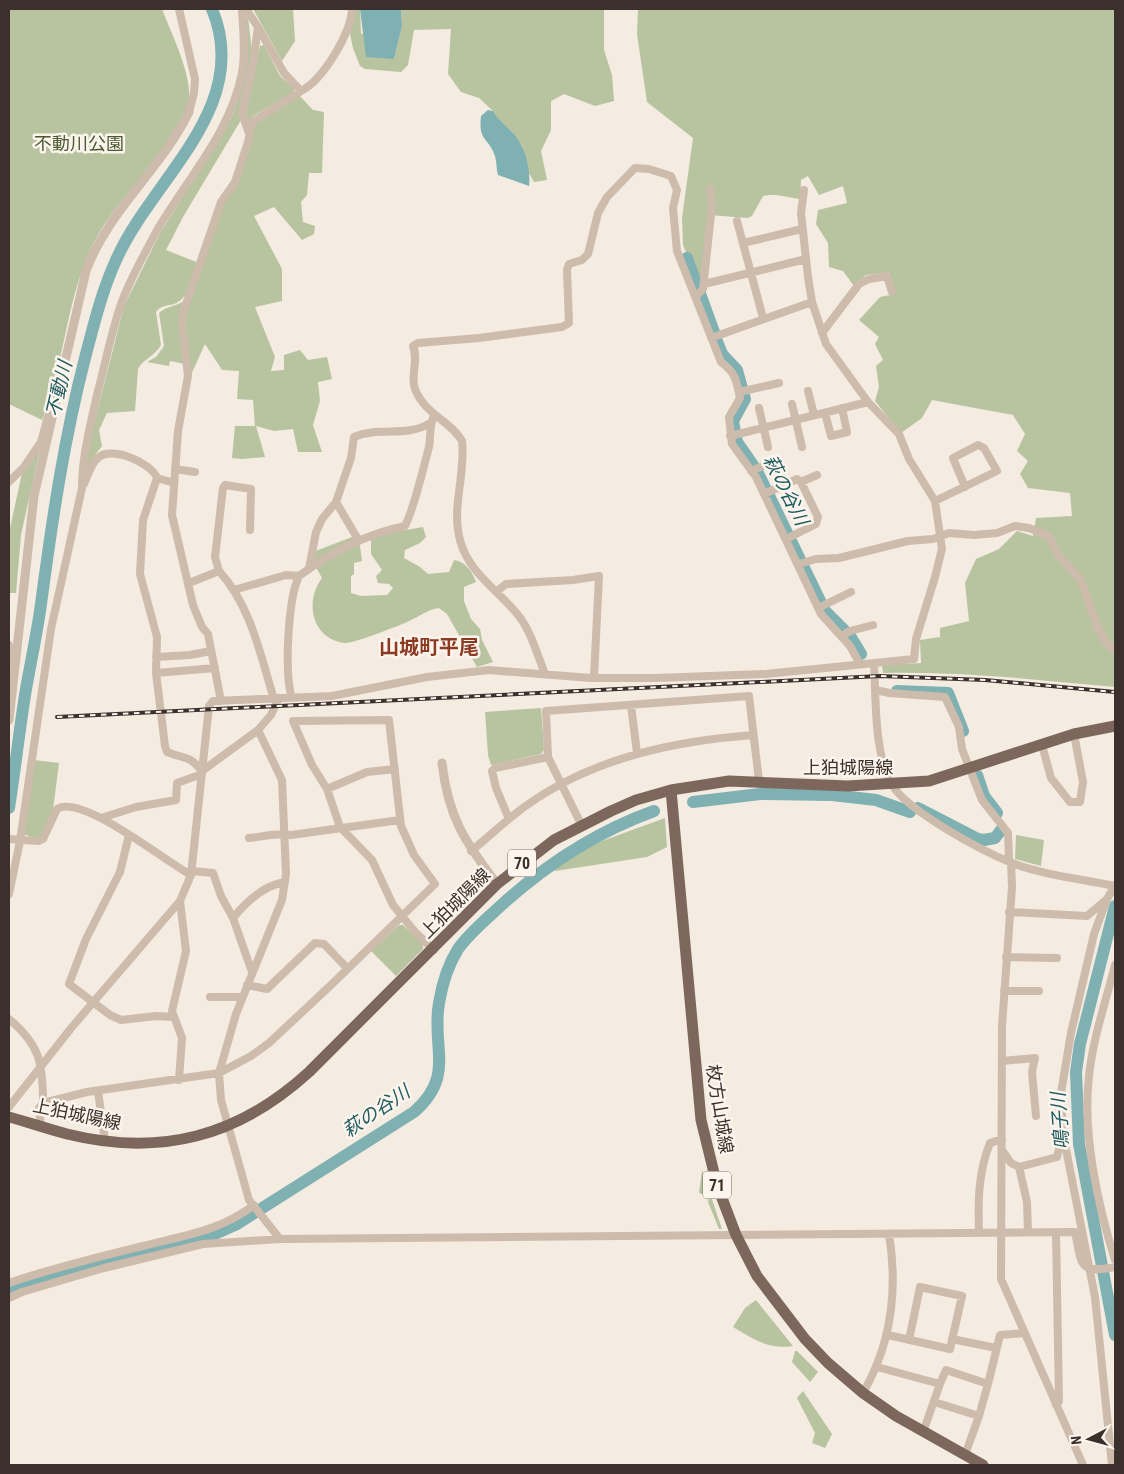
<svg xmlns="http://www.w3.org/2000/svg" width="1124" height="1474" viewBox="0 0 1124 1474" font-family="'Roboto Condensed','Noto Sans JP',sans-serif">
  <rect width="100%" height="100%" fill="#f4ebe1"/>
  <path fill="#b8c4a0" d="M 9,9 L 162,9 C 171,33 192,74 189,100 C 188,109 182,116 178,124 C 158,165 121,195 98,235 C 66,291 66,361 42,420 L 9,404 Z
    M 253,9 L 293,9 L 295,41 L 282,61 Z
    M 356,9 L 360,9 L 361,33 L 394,59 L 402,26 L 401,9 L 604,9 L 604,50 L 612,75 L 614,101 L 595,106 L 564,94 L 551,101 L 551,130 L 541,151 L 547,180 L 534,182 L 529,173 L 522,146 L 512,132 L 499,122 L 493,111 L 479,98 L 461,92 L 448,74 L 451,29 L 414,30 L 408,65 L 401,72 L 365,69 L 360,66 L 353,48 L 350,34 Z
    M 638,9 L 1115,9 L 1115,687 C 1038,680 961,671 883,673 L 882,665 L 921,663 L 920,640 L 940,637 L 940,628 L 969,621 L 965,583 L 976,559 L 999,549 L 1017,531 L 1033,536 L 1036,518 L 1072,516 L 1070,493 L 1028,488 L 1020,474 L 1028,461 L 1017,451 L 1025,434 L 1013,415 L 932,400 L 922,418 L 901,433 L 875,401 L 879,387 L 876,366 L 883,360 L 875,344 L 879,337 L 859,320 L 880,297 L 895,294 L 889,272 L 866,275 L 854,286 L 843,271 L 829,267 L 828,243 L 816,224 L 818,210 L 847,203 L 843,186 L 819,195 L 808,176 L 801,180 L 800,199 C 785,197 777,193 763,196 L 752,216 L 748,218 L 709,215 L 702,278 L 697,279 L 683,245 L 682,218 L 693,138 L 647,102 L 637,34 Z
    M 248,17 L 252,52 L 241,120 L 183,217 L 166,250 L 199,263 C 194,276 189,299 174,304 C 167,306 161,305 156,312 L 161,345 C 155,356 143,359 138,369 L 135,411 L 107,413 L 99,430 L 102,446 L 95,455 L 86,478 L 85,468 L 93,428 L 124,306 L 160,233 L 223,133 L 234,112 L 238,99 L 246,20 Z
    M 264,45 L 280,76 L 294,88 L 294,92 L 253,116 L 248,125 L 243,119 L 260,46 Z
    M 299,95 L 313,110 L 324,112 L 322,173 L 309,173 L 307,195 L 301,202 L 303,222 L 315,226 L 314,234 L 302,240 L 274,207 L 254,216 L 282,269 L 282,301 L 255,307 L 275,357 L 271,371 L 284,370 L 284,355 L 300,350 L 308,360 L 327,357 L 332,379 L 318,382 L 320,401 L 313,425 L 322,452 L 298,452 L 293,429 L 274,431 L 256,426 L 265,457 L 242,459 L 232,458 L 235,426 L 255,426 L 253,400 L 237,399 L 239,371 L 222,370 L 205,344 L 190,377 L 184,323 L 186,311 L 223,203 L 237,183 L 254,124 Z
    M 186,300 L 183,309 L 185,364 L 170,361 L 169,366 L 147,362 L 156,357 L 164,346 L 159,313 C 167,306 177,306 186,300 Z
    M 40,449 L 21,535 L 16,593 L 9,593 L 9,533 L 22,473 Z
    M 423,527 L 426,537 L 420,543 L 405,550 L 404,558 L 420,567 L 428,574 L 449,572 L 454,560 C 466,562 472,571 476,582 L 464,587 L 464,601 L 471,619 L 480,629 L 482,640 L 493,662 L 477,667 L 447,614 L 439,608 C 426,610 419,617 407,622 C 398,626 352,644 345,643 C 312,639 304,602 322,578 L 313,562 L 313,552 L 352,537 L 360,546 L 362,561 L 354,563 L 354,574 L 351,576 L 351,593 L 361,596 L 387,595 L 393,588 L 389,584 L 378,583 L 376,576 L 382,570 L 371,554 L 371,540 L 377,535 Z
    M 541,708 L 544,750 L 541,754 L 491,765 L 488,755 L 485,712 Z
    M 34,760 L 59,763 L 53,810 L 41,837 L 38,839 L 23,834 Z
    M 665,818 L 667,847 L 647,857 L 555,871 L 552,866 L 591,845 Z
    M 1016,835 L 1044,840 L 1041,866 L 1015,859 Z
    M 399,925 L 403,925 L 423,944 L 423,949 L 396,976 L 371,951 Z
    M 702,1170 L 722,1229 L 719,1229 L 708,1202 L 709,1196 L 699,1193 Z
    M 756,1300 L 793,1346 C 769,1350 753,1339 733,1327 L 745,1308 Z
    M 795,1351 L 797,1351 L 818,1372 L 810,1382 L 792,1362 Z
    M 803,1391 L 832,1434 L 825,1448 L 812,1443 L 815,1433 L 797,1398 Z"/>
  <path fill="#7fb0b2" d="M 360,9 L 401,9 L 402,26 L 394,59 L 366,57 Z
    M 488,110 L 493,111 C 498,120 504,124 511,131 C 525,144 531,169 529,186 L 498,175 C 496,169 497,162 495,156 C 489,137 478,142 481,116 Z"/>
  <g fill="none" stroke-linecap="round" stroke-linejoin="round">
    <path stroke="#7fb0b2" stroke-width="12" d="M 687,258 L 714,332
      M 716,339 L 722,354 L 737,370 L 745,399 L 733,421 L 737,442 L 757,471 L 825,611 L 850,636 L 861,654
      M 897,691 L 948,693 L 963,731
      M 977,775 L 984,796 L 997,813
      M 693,802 L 760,794 L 832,795 L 876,800 L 910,812
      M 9,808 C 15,770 19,733 25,695 C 30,665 37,634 41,604 C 52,521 64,439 85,358 C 94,324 102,290 117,258 C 153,178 253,107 212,9
      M 918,808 L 978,839 L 984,840 L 995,838 L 1001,830
      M 1115,906 L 1080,1044 L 1076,1072 L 1079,1144 L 1115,1335
      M 9,1289 L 217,1233 L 237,1224 L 414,1112 C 456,1075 431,1048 439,1003 C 442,985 448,965 458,949 C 468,935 482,923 495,911 C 542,867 593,833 654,811"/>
    <path stroke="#cdbbac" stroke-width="8" d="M 179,9 L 195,79 L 194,93 L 189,112
      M 246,9 L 258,27 L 253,64 L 242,114 L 249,133
      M 258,27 L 284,73 L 301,91 C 323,80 351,33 352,9
      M 737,221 L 763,318
      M 743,243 L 802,229
      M 704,284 L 806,259
      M 696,296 L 703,289 L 712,205 L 710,189
      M 822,333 L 859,284 L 869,279 L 887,276 L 892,292
      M 711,338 L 812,302
      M 808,391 L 814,415
      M 739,392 L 779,383
      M 792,404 L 802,447
      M 759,408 L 768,447
      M 825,413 L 831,436 L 847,432 L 842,408
      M 730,436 L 868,402
      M 175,469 L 195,472
      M 751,471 L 772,462
      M 9,482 L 24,467 L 41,442 L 48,416 L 53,412
      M 801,482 L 817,475
      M 174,483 L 157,478 L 143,520 L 140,574 L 157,637 L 156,673 L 165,746 L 167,752 C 186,760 188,754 202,771 L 258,730
      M 84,484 C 88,476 91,462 99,457 C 112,446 152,463 157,478
      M 764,494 L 797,479 L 801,482 L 818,517 L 816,524 L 786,539
      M 935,501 L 997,471 L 984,448 L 978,445 L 953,458 L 965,487
      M 336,502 L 359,541
      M 799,564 L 816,559 L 839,558 L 908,541 L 933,539 L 949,533 L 974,535 L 997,533 L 1015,526 L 1029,528 L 1049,536 L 1058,555 L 1081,580 L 1097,626 L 1105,641 L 1115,651
      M 309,569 L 316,532 L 322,519 L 336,502 L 351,458 L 354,437 C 379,426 407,438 430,423
      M 219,571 L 215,557 L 223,488 L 225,485 L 251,489 L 250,530
      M 189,583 L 219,571 C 251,606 260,654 274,699
      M 234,590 L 286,575 L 299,576
      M 496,592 L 506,584 L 573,580 L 599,576 L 594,677
      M 818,608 L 851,592
      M 842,636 L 850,631 L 873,625
      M 9,645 L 14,665
      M 156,657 L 190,655 L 211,651
      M 874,663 C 876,698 874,755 892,785 C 909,812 982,851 1012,863 C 1044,875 1081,879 1115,886
      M 156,673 L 215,668
      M 545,674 C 537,654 531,631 518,615 C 498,590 468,572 460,540 C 451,507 466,474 462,441 C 451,421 425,415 415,389 C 410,375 419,361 413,346 L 418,343 L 479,338 L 562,327 L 569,323 L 567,270 L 569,264 L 582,260 L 588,254 L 598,213 L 607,197 L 635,168 L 649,169 L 671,176 L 677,190 L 673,208 L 677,251 L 721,362 C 736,373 736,380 740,398 L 729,417 L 732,444 L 756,477 L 821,614 L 850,646 L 860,664
      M 876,690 L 889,693 L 945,697 L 959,727 L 962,749 L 982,800 L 1008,833 L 1009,861
      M 279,698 L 271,715 L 258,730 L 282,780 L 286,874 L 282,900 L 236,1014 L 219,1073 L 221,1100 L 249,1200 L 280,1239
      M 292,698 C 284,674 288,599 299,576 C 331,552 366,534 405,526 C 415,506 423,469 429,447 C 431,436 429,425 434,416
      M 221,701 L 208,634 L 202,627 L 193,605 L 172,515 L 178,431 L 188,376 L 182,323 L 184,310 L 221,202 L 235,182 L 248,142 L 252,122 L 301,91
      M 631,705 L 637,753
      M 1042,745 L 1051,778 L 1070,802 L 1080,802 L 1083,782 L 1074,734
      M 327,789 L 367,772 L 395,769
      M 101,818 L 136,807 L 176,800 L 177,783 L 202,774
      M 509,819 L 496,788 L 492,771 L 495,768 L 548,757
      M 581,824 L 548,757 L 546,711 L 749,696 L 759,781
      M 129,835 L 120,872 L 86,939 L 69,984 L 110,1015 L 121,1020 L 156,1016 L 173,1017
      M 249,838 C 263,837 277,832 291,835 L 400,820
      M 9,839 L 39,841 L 43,839 L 57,809 C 81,793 166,862 191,875
      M 471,851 C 490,836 507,819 527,805 C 593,758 674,741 753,735
      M 1011,862 L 1012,887 L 1002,1026 L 1001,1279 L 1083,1465
      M 192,871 L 213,873 L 221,896 L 233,918
      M 9,894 L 20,841 L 51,629 L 82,488 C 82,457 90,426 97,395 C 105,365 111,333 121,304 C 130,279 144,255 156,232 C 186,180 230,134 242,73 C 246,52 243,30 242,9
      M 1009,912 L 1087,916 L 1107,899
      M 1006,957 L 1057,958
      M 1115,965 C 1106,1001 1093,1038 1089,1076 C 1082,1133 1098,1206 1115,1260
      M 252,972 L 233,918 C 246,902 265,885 285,882
      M 247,985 L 267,989 L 315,943 L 324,944 L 347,968
      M 1004,991 L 1039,991
      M 210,997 L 242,997
      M 9,1019 C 40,1045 43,1063 43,1103
      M 1002,1061 L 1035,1058 L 1032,1072 L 1036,1116
      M 179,1080 L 182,1038 L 172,1011 L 186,951 L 180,901
      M 98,1091 L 105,1141
      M 9,1107 L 72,1027 L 180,901 L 191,875 L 209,706 L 213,701 L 332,696 L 427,677 L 489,670 L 591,678 L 656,678 L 766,674 L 914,659 L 916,639 L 935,577 L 942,549 L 935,501 L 909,459 L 899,434 L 868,402 L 826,344 L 812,302 L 808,277 L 801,213 L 804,190
      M 41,1126 L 39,1108 L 43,1103 L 87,1092 L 219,1073 L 251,1056 L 269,1043 L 331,985 L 435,884 L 414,855 L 401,826 L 389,720 L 293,721 L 312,765 L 327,789 L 340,827 L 372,860 L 393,905 L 415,932 L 434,950
      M 1002,1150 L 1011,1163 L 1019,1167
      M 1028,1232 L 1027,1202 L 1019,1167 L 1057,1157 L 1062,1136
      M 979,1233 C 978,1201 978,1173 990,1143 L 1002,1139
      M 9,1283 C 52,1268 98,1257 143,1246 C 182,1236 221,1231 254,1205
      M 9,1298 L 22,1292 L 104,1268 L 203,1244 L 280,1239 L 1075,1232 C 1082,1265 1078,1274 1115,1267
      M 888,1335 L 950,1349 L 962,1296 L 920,1287 L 909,1340
      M 952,1339 L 996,1348
      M 877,1367 L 940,1384 L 946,1370 L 988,1384 L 1000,1335 L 1024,1333
      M 863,1393 C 892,1343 898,1290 889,1234
      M 934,1402 L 979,1416 L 988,1384
      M 1056,1405 L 1059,1401 L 1056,1233
      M 923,1432 L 940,1384
      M 965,1455 L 979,1416
      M 1112,1465 L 1095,1297 L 1063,1134 L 1061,1093 L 1071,1033 L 1094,934 L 1107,899 L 1115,885"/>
    <path stroke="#cdbbac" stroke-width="9" d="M 9,720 L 34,496 L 86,271 C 109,209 160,171 189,112
      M 442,763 C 448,817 465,842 497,884"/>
    <path stroke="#7d675c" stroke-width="11" d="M 671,790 L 701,1120 L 717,1185 L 736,1235 L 757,1276 L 805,1339 L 828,1363 L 863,1393 L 896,1416 L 983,1465
      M 9,1117 C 28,1122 47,1129 67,1134 C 160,1157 238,1137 309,1072 L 497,884 L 554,840 L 611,811 L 636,800 L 671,790 L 729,781 L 848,786 L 929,781 L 1074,734 L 1115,726"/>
    <defs>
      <path id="rail" d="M 57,717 L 880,676 L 985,680 L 1115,692"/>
    </defs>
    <use href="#rail" stroke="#3b302b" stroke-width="4"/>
    <use href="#rail" stroke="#fbf5ee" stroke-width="2" stroke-dasharray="5.5" stroke-linecap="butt"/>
  </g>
  <g text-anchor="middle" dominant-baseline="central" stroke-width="5" stroke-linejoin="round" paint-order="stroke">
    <g fill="#fbf5ee" stroke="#756b66" stroke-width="1">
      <rect x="508" y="849.5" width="28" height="27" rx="4"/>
      <rect x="703" y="1171.5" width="28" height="27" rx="4"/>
    </g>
    <g font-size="16" font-weight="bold" fill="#3b302b">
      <text x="522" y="863">70</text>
      <text x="717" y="1185">71</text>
    </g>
    <g font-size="18" fill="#4a5a2e" stroke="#fbf5ee">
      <text x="79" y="143">不動川公園</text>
    </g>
    <g font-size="18" fill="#3b302b" stroke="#fbf5ee">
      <text x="848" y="767">上狛城陽線</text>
      <text transform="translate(455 903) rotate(-45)">上狛城陽線</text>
      <text transform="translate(720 1109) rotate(81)">枚方山城線</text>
      <text transform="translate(77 1114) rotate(12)">上狛城陽線</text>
    </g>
    <g font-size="19" font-style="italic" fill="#1f5a5e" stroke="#fbf5ee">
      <text transform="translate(59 389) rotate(-77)">不動川</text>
      <text transform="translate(786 490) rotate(63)">萩の谷川</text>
      <text transform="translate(376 1111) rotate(-34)">萩の谷川</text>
      <text transform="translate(1060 1121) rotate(-94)">鳴子川</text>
    </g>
    <g font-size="20" font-weight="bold" fill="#8c3b22" stroke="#fbf5ee">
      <text x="429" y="647">山城町平尾</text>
    </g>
  </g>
  <rect width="1124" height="1474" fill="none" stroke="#3b302b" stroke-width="20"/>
  <g transform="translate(1089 1439) rotate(264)" stroke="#fbf5ee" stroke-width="4" paint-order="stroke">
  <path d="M0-4L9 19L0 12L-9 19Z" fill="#3b302b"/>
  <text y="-8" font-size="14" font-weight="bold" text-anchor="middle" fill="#3b302b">N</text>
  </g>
</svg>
